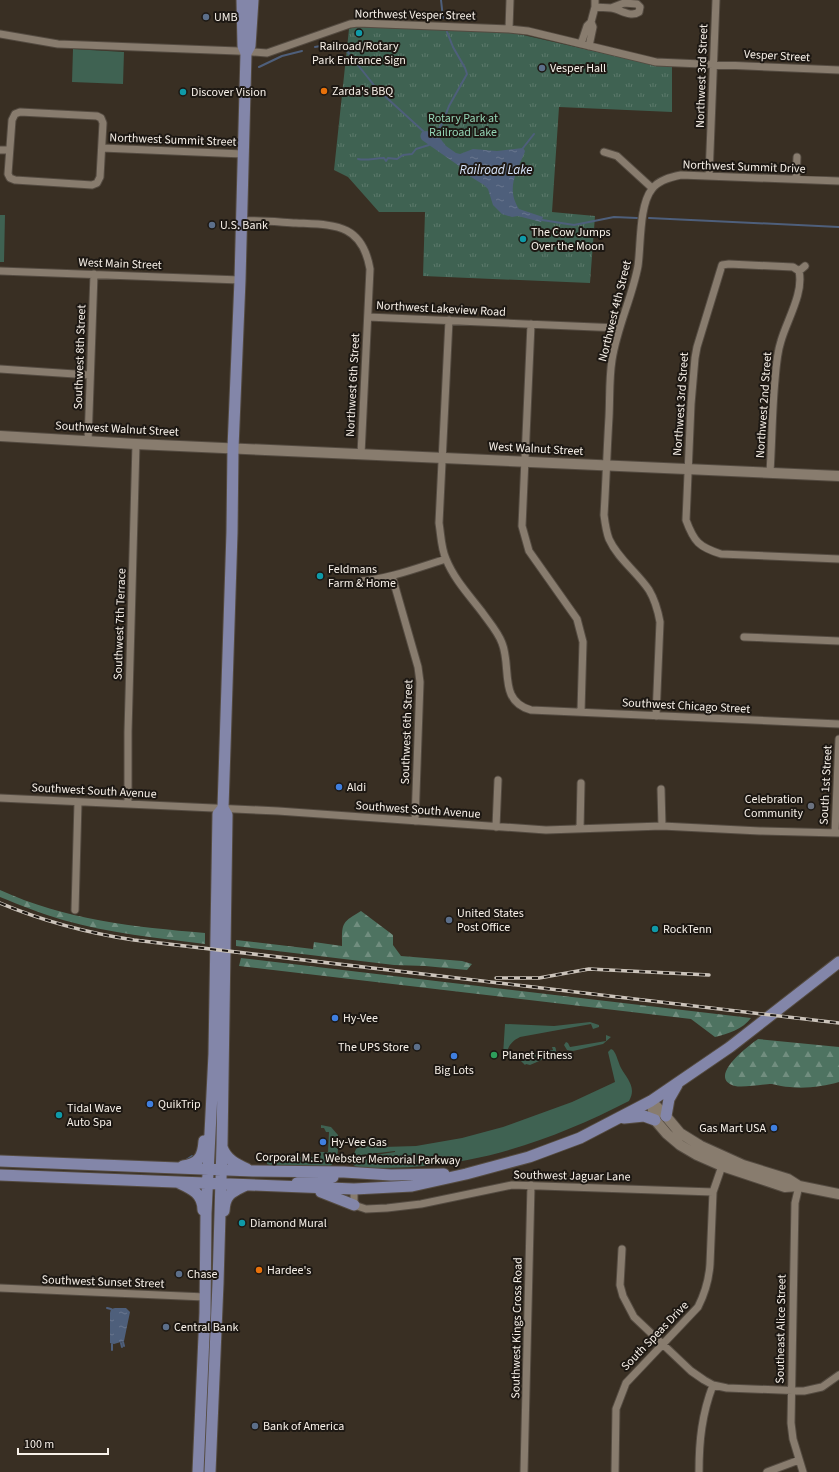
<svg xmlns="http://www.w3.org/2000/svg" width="839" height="1472" viewBox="0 0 839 1472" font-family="'Source Sans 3',sans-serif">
  <defs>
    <pattern id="forest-firs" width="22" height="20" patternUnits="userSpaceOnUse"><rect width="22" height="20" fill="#4e7361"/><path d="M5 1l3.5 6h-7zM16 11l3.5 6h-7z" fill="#718e7f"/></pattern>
    <pattern id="park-tufts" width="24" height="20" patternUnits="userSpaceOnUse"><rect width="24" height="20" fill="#3f6252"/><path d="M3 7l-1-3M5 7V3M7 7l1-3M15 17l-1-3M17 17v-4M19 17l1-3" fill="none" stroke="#5c796b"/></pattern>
    <pattern id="water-ripples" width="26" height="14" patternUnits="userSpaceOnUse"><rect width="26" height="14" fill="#4e5f7b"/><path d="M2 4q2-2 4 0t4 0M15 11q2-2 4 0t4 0" fill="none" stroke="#68768e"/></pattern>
  </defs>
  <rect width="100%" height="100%" fill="#392f23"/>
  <path fill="#3f6252" d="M 73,49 L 124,52 L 123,84 L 72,82 Z
    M 0,215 L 5,215 L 4,262 L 0,262 Z
    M 590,1022 L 599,1025 L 599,1027 L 593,1029 L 591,1024 L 520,1037 C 512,1041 508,1046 506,1055 L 503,1055 L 505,1024 L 554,1026 Z
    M 606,1035 L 611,1037 L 603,1044 L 573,1051 L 567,1050 L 564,1045 L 566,1042 L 568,1043 L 570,1047 L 606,1041 Z
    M 552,1047 L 555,1047 C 557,1050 556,1053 553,1055 L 530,1065 L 526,1064 L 525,1065 L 519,1059 L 521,1052 L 524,1056 L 553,1050 Z
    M 611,1049 L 613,1050 C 617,1055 618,1062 621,1068 C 627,1079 637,1087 629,1101 C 565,1134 496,1160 424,1166 C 402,1168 381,1168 359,1168 C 354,1167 352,1163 352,1159 L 354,1158 L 395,1152 L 395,1151 L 353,1156 L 356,1149 L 361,1146 L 383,1147 L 416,1146 L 462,1138 L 503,1127 L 572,1102 L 615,1082 L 608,1052 Z
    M 321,1125 L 331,1127 L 338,1135 C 338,1147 340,1160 329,1167 L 272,1166 L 267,1164 L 267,1161 C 272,1157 304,1157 314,1157 L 314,1158 L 316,1158 L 316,1152 L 328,1152 L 329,1132 L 326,1132 L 324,1128 L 321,1128 Z"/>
  <path fill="url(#forest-firs)" d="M 0,890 C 65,920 135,927 205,933 L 205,944 C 157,938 109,933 63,920 C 42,914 20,905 0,897 Z
    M 361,911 L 393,935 L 393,945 L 401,956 L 462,961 L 472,964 L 467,970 L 425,966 L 394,965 L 236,946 L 236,940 L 313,949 L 314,942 L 342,946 C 342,923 341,923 361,911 Z
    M 241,958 L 751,1018 C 743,1029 728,1034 715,1037 L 691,1019 L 239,966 Z
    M 758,1039 L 839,1047 L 839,1082 C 825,1086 805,1089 790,1087 C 784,1087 778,1085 772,1084 C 762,1084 743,1088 735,1086 C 706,1078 748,1046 758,1039 Z"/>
  <path fill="url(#park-tufts)" d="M 355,27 L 505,32 L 523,35 L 655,65 L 672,66 L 672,112 L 559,107 L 552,212 L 595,216 L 590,283 L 423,276 L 425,212 L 379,212 L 348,177 L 334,170 L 349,29 Z"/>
  <path fill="url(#water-ripples)" d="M 426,131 L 436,133 L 446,146 L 456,153 L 460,154 L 473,149 L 497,151 L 523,148 L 525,151 L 524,154 C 516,173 506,189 519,209 L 543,217 L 541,222 L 518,216 L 512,217 L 502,214 L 493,205 L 488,189 L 484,185 L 471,177 L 462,168 L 422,140 C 420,137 420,135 422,132 Z
    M 115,1308 L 126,1308 L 130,1312 L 124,1341 L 114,1344 L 110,1343 L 110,1313 L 111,1309 Z"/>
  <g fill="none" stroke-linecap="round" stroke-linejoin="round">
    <path stroke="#4e5f7b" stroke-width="2" d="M 441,0 L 443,18
      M 315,47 L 331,44 L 342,45 L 377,89 L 423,131
      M 259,67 L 282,56 L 302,51
      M 436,133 L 442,124 L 449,106 L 467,74 L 465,68 L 453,47 L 447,32
      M 523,148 L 534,134
      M 358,159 C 367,161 374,158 384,158 L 386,161 L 388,158 L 397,159 L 403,155 L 412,154 L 416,149 L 429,145
      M 649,218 L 839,227
      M 542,220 L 574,225 L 614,217 L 637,218
      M 183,1162 L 192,1156
      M 107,1308 L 111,1309
      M 123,1342 L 124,1346
      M 121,1343 L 122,1347
      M 112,1350 L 112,1344"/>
    <defs>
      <path id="street" d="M 595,7 C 600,8 606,7 611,8 C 620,9 630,18 639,12 L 640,7 L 637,4 L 624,3 L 611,8
        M 509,29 L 510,0
        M 0,34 L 58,44 L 238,51 L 267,53 L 350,24 L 358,23 L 509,29 L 528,31 L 656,62 L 839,70
        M 581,44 L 587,26 L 591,22 L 595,7 L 595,0
        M 589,46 L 593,27 L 591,22
        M 20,112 L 97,116 L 101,118 L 103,123 L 100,177 L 97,183 L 92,185 L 15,180 L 10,178 L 8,174 L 12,120 L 15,114 Z
        M 102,148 L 243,154
        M 0,150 L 9,150
        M 604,152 L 617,156 L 652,188
        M 709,176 L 716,0
        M 796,179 L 797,157
        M 241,221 C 259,220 278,222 296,223 C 334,225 362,223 370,269 L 361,454
        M 805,266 L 799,271 L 793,267 L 729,264 L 722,265 L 697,347 L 695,358 L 691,404 L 686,520 C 694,542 699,547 721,554 L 839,559
        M 0,271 L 240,280
        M 368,317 L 619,328
        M 449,320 L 439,523 C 441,535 441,548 446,559 C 454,579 469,595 482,612 C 489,622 498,632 502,643 C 512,668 498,701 531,710 L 839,724
        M 531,324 L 522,526 L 529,551 L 577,619 L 583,642 L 581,711
        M 0,369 L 90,375
        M 88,441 L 94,274
        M 770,472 C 772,442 772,411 775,380 C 776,367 777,353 781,341 C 787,320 804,293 799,271
        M 392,576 L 418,667 L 420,682 L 415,821
        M 360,581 C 389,579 417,568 446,559
        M 744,637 L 839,641
        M 656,716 L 660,622 C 658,611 655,600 649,590 C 637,572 618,559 609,539 C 606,531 605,523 604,515 C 606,482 607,450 609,417 C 610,398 609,379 612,360 C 617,327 632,298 638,266 C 641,245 639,205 652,189 C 658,180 671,177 681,175 L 839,181
        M 661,789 L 662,826
        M 0,798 L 278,811 L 546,830 L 662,826 L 760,831 L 839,833
        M 128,804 L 128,732 L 136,444
        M 496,827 L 498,780
        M 580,829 L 581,783
        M 835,833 L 839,739
        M 75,910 L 78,802
        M 799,1186 L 795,1203 L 791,1423 L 793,1439 L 803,1472
        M 354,1189 L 354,1205 L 366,1209 L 387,1208 L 421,1204 L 512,1185 L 713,1192
        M 622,1249 L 620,1285 L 623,1296 L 634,1317 L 691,1371 L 704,1380 L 713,1385 L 727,1388 L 804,1391 L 822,1387 L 839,1375
        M 0,1288 L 205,1297
        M 524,1472 L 531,1185
        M 615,1472 L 616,1409 L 626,1383 L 698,1307 C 705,1293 709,1280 710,1264 L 713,1192 L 723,1163
        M 699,1472 C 699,1440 702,1414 713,1385
        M 767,1472 L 799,1460"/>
      <path id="secondary" d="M 0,436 L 136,444 L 839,476
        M 651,1101 L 655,1120 L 667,1134 L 680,1145 L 697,1155 L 722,1166 L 785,1187 L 799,1186 L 839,1194
        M 651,1101 L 665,1115 L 680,1133 L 701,1146 L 743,1165 L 788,1179 L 799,1186"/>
      <path id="primary" d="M 246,53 L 250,46 L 253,0
        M 666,1116 L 669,1099 L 677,1085
        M 624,1118 L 644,1116 L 655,1120
        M 222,1147 C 226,1159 236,1164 247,1169
        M 0,1161 L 253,1171 L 344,1172 L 391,1175 L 444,1174
        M 183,1166 C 199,1164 203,1156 204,1141
        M 0,1175 L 354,1189 L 412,1186 L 466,1174 L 529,1157 L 580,1138 L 651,1101 L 730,1047 L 839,962
        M 179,1183 C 192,1189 203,1194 203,1210
        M 297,1183 L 333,1177
        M 321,1192 L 354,1205
        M 224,1211 C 225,1194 232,1192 246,1185
        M 198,1472 L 205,1313 L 206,1213 L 214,1054 L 218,814 L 223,808
        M 210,1472 L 218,1283 L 222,1145 L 227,815 L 223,808 L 232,532 L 233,448 L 240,280 L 246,53 L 243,46 L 242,0"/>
    </defs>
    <use href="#street" stroke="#544b41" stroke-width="9"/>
    <use href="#secondary" stroke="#544b41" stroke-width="12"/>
    <use href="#primary" stroke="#544b41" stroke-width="13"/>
    <use href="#street" stroke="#887c6e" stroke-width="7"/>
    <use href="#secondary" stroke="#887c6e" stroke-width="10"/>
    <use href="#primary" stroke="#8386a9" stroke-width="11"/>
    <defs>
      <path id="rail" d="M 0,903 C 43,921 88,933 134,940 L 839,1023
        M 496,978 L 539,978 L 589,969 L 709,975"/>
    </defs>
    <use href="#rail" stroke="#ccc4bb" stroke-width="3.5"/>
    <use href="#rail" stroke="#1d1813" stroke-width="2" stroke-dasharray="6" stroke-linecap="butt"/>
  </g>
  <g fill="#5c6f8a" stroke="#1d1813" stroke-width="1.5">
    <circle cx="206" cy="17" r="4"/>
    <circle cx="542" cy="68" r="4"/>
    <circle cx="212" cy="225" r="4"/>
    <circle cx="449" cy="920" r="4"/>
    <circle cx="417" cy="1047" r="4"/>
    <circle cx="179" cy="1274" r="4"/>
    <circle cx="166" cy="1327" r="4"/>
    <circle cx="255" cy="1426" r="4"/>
  </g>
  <g fill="#0f9aa8" stroke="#1d1813" stroke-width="1.5">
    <circle cx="359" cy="33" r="4"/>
    <circle cx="183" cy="92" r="4"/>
    <circle cx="523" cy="239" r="4"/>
    <circle cx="320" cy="576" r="4"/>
    <circle cx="655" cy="929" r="4"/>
    <circle cx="59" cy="1115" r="4"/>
    <circle cx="242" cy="1223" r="4"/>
  </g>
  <g fill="#e8710a" stroke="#1d1813" stroke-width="1.5">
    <circle cx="324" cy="91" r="4"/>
    <circle cx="259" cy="1270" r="4"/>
  </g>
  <g fill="#3f7fe0" stroke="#1d1813" stroke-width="1.5">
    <circle cx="339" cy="787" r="4"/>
    <circle cx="335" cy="1018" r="4"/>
    <circle cx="454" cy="1056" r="4"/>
    <circle cx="150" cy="1104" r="4"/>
    <circle cx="774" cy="1128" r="4"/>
    <circle cx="323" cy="1142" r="4"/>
  </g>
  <circle fill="#6b7280" stroke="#1d1813" stroke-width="1.5" cx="811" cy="806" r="4"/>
  <circle fill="#2e9e5b" stroke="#1d1813" stroke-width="1.5" cx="494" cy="1055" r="4"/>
  <g text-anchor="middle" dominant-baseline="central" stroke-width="4" stroke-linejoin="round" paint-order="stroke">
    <g font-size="12" fill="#f8f1e9" stroke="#1d1813">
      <text transform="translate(415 15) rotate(1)">Northwest Vesper Street</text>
      <text transform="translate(777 56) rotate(3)">Vesper Street</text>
      <text transform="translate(702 76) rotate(-88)">Northwest 3rd Street</text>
      <text transform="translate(173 140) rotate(2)">Northwest Summit Street</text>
      <text transform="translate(744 167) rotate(2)">Northwest Summit Drive</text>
      <text transform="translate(120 264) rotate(2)">West Main Street</text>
      <text transform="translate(441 309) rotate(3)">Northwest Lakeview Road</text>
      <text transform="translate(615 311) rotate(-76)">Northwest 4th Street</text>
      <text transform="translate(80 357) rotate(-88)">Southwest 8th Street</text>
      <text transform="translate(353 385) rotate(-87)">Northwest 6th Street</text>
      <text transform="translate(681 404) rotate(-86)">Northwest 3rd Street</text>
      <text transform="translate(764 405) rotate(-86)">Northwest 2nd Street</text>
      <text transform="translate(117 429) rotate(3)">Southwest Walnut Street</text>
      <text transform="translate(536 449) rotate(3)">West Walnut Street</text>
      <text transform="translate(120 624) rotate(-88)">Southwest 7th Terrace</text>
      <text transform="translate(686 706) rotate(3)">Southwest Chicago Street</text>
      <text transform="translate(407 732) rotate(-88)">Southwest 6th Street</text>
      <text transform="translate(826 785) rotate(-87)">South 1st Street</text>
      <text transform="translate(94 791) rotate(3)">Southwest South Avenue</text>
      <text transform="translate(418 810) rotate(4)">Southwest South Avenue</text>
      <text transform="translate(358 1159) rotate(1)">Corporal M.E. Webster Memorial Parkway</text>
      <text transform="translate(572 1176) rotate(1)">Southwest Jaguar Lane</text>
      <text transform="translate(103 1282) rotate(2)">Southwest Sunset Street</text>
      <text transform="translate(517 1328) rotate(-89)">Southwest Kings Cross Road</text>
      <text transform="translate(781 1329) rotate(-89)">Southeast Alice Street</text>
      <text transform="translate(655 1336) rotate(-46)">South Speas Drive</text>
    </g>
    <g font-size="12" fill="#f8f1e9" stroke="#1d1813" text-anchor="start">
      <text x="214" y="17">UMB</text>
      <text x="359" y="46" text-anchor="middle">Railroad/Rotary<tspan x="359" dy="14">Park Entrance Sign</tspan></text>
      <text x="550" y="68">Vesper Hall</text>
      <text x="332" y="91">Zarda's BBQ</text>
      <text x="191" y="92">Discover Vision</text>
      <text x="220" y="225">U.S. Bank</text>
      <text x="531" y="232">The Cow Jumps<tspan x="531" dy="14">Over the Moon</tspan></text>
      <text x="328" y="569">Feldmans<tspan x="328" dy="14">Farm &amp; Home</tspan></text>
      <text x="347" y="787">Aldi</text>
      <text x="803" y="799" text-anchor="end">Celebration<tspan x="803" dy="14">Community</tspan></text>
      <text x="457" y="913">United States<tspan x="457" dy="14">Post Office</tspan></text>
      <text x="663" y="929">RockTenn</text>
      <text x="343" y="1018">Hy-Vee</text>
      <text x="409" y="1047" text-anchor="end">The UPS Store</text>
      <text x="502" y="1055">Planet Fitness</text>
      <text x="454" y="1070" text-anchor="middle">Big Lots</text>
      <text x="158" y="1104">QuikTrip</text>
      <text x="67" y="1108">Tidal Wave<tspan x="67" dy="14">Auto Spa</tspan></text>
      <text x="766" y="1128" text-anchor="end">Gas Mart USA</text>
      <text x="331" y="1142">Hy-Vee Gas</text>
      <text x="250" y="1223">Diamond Mural</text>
      <text x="267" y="1270">Hardee's</text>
      <text x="187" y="1274">Chase</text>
      <text x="174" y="1327">Central Bank</text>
      <text x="263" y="1426">Bank of America</text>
    </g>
    <g font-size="12" fill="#94d5b5" stroke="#1d1813">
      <text x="463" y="118">Rotary Park at<tspan x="463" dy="14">Railroad Lake</tspan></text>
    </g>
    <g font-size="13" font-style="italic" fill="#d8e5fb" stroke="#1d1813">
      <text x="496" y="170">Railroad Lake</text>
    </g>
  </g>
  <path d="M18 1448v6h90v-6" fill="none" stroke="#f8f1e9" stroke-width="2"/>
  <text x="24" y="1448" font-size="12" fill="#f8f1e9" stroke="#1d1813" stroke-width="3" paint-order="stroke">100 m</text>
</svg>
